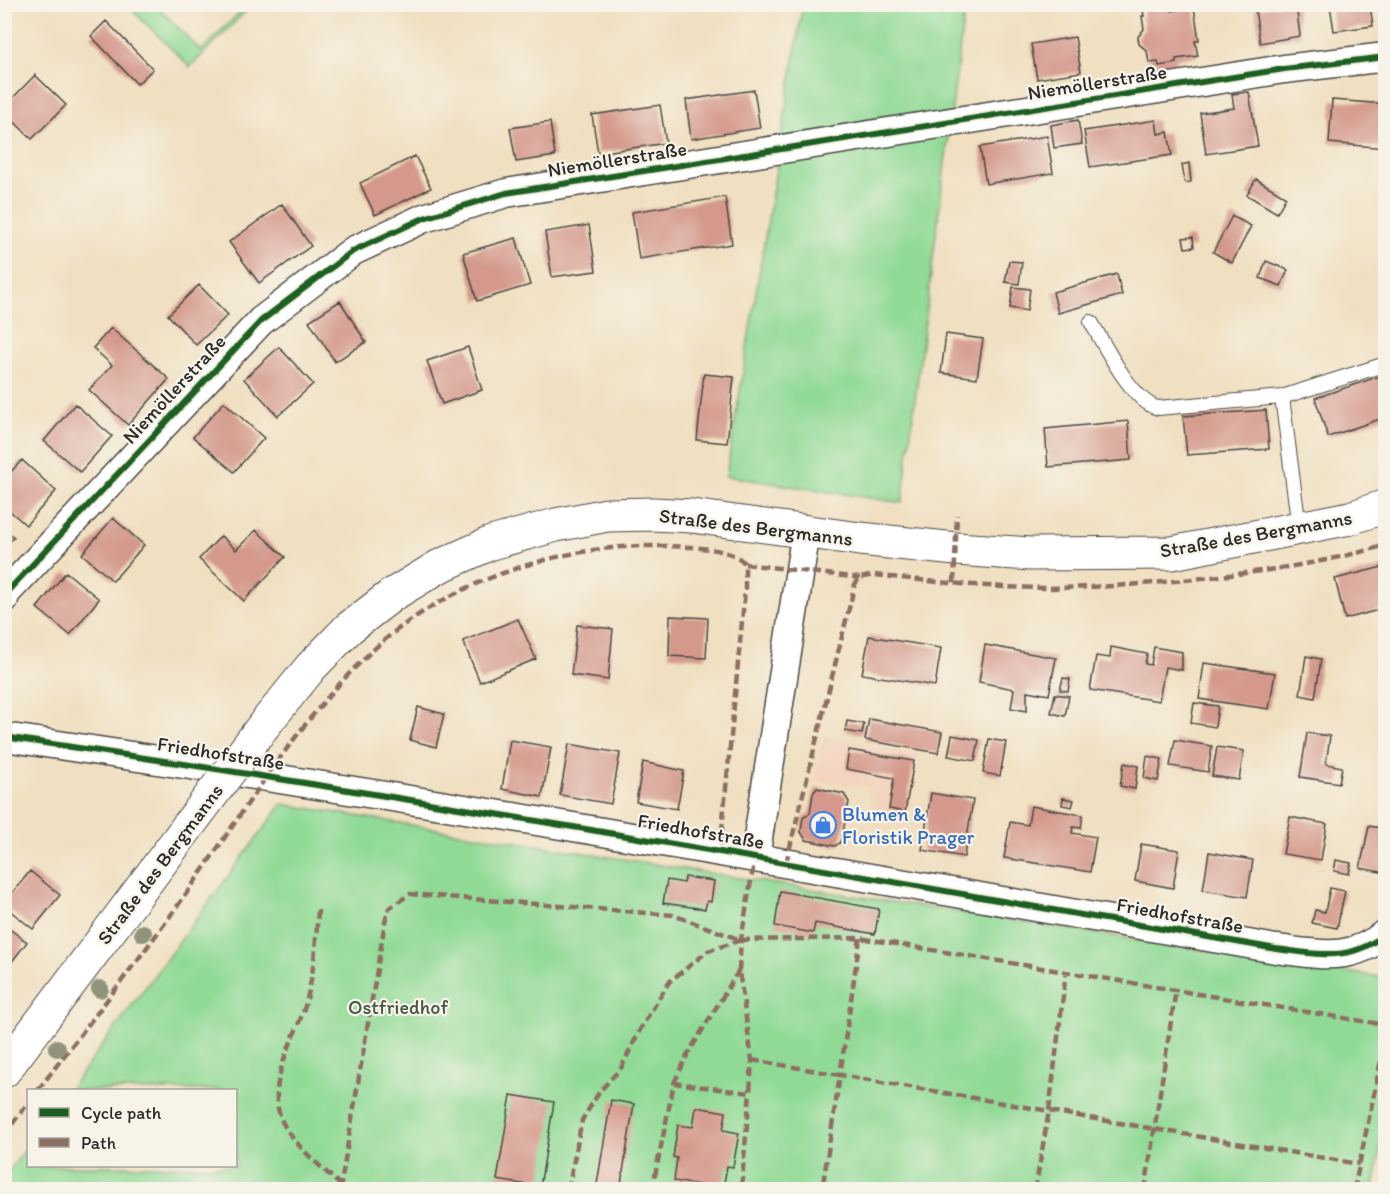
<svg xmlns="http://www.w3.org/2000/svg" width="1390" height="1194" viewBox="0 0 1390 1194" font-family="Itim,sans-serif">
  <rect width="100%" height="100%" fill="#f7f3e8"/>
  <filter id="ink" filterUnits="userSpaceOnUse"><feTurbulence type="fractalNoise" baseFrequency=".0167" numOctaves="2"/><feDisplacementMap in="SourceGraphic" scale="12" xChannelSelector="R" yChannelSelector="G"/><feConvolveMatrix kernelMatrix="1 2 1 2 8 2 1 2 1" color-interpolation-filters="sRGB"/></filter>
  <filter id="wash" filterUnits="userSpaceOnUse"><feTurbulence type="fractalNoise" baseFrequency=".008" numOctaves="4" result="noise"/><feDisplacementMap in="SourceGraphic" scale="24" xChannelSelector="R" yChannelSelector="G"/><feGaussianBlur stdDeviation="1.35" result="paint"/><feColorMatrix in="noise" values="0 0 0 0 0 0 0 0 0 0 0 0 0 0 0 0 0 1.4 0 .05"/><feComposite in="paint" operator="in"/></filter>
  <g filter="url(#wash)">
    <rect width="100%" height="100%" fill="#f0dfc0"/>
    <path fill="#f3d4bf" d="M 824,737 L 918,754 L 907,813 L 875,809 L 867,787 L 814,780 Z"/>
    <path fill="#91da96" stroke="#5e8260" stroke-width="1.5" d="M 127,5 L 156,5 L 201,51 L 247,5 L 252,5 L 190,67 Z
      M 803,5 L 965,5 L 902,503 L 726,476 Z
      M 282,804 L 770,883 L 1385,978 L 1386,1113 L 1374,1189 L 5,1190 L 4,1178 L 28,1146 L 28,1166 L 236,1166 L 236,1090 L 69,1090 Z"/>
    <g id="blocks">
      <path fill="#d4998c" d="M 1285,4 L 1296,4 L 1300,36 L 1260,43 L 1255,9 Z
        M 1171,5 L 1172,11 L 1194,7 L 1199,40 L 1195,41 L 1198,56 L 1176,59 L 1176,63 L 1159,66 L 1158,62 L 1149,63 L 1147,51 L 1139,44 L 1138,37 L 1144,29 L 1142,16 L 1144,16 L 1143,10 Z
        M 1330,5 L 1370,5 L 1373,26 L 1334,31 Z
        M 106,21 L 153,69 L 137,84 L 91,36 Z
        M 1075,37 L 1081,72 L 1037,79 L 1031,44 Z
        M 35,75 L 66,105 L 32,139 L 4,112 L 4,107 Z
        M 754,90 L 760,128 L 691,139 L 686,100 Z
        M 1249,92 L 1258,146 L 1206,154 L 1200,113 L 1234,108 L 1232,94 Z
        M 1332,100 L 1386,104 L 1386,148 L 1329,143 Z
        M 660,105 L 666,143 L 598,153 L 592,115 Z
        M 1078,120 L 1082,144 L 1054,148 L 1051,125 Z
        M 1156,120 L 1158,134 L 1168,132 L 1172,155 L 1090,167 L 1084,131 Z
        M 550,122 L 555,156 L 516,162 L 510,128 Z
        M 1047,136 L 1053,173 L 986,184 L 980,147 Z
        M 415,156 L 431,188 L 375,215 L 360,183 Z
        M 1189,163 L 1191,182 L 1185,183 L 1182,165 Z
        M 1256,179 L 1286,197 L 1277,213 L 1247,195 Z
        M 725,197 L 732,244 L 639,259 L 632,212 Z
        M 282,204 L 311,246 L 259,283 L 229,242 Z
        M 1232,216 L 1251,226 L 1232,263 L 1213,252 Z
        M 589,225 L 596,271 L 552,277 L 545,232 Z
        M 1193,237 L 1194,247 L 1185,248 L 1183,238 Z
        M 516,238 L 530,285 L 477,301 L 463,253 Z
        M 1009,261 L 1022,262 L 1019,284 L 1005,282 Z
        M 1266,261 L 1288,270 L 1281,286 L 1260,278 Z
        M 1117,274 L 1122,295 L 1058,313 L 1053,292 Z
        M 199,285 L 228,315 L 196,345 L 168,315 Z
        M 1013,287 L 1030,289 L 1027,311 L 1010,308 Z
        M 340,301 L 366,342 L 335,362 L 309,321 Z
        M 111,328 L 169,379 L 128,425 L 89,390 L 112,365 L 93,348 Z
        M 946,334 L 983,339 L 977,378 L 941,373 Z
        M 279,347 L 313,384 L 278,416 L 244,379 Z
        M 468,347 L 482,390 L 442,404 L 427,361 Z
        M 704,374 L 734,377 L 727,443 L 697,440 Z
        M 1386,374 L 1386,417 L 1328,437 L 1315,398 Z
        M 224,402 L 264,438 L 234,472 L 193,437 Z
        M 75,404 L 112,436 L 80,472 L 44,441 Z
        M 1266,410 L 1269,449 L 1187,455 L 1183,416 Z
        M 1128,421 L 1131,460 L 1048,467 L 1045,429 Z
        M 22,460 L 56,491 L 26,525 L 4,506 L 4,479 Z
        M 113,518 L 144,545 L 113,581 L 82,554 Z
        M 4,529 L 14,537 L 4,547 Z
        M 256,530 L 285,557 L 244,601 L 199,559 L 221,536 L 236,550 Z
        M 1386,566 L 1386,608 L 1345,619 L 1335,579 Z
        M 66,572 L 99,599 L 70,635 L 37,608 Z
        M 670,616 L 708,618 L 706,658 L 669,656 Z
        M 518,619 L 536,659 L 480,682 L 463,641 Z
        M 577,625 L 613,629 L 608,680 L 571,675 Z
        M 869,636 L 941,648 L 935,686 L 862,674 Z
        M 985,645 L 1056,658 L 1049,695 L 1027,691 L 1027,711 L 1011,708 L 1014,689 L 979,682 Z
        M 1111,647 L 1147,654 L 1145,664 L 1151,665 L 1154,647 L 1182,652 L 1182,670 L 1165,667 L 1159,701 L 1090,690 L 1096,656 L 1110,658 Z
        M 1306,656 L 1321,659 L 1315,698 L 1300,695 Z
        M 1204,663 L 1275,673 L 1269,709 L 1199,699 Z
        M 1063,678 L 1070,679 L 1068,691 L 1060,690 Z
        M 1055,694 L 1069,696 L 1065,716 L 1051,713 Z
        M 1194,703 L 1218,706 L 1215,727 L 1191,723 Z
        M 418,707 L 444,714 L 436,747 L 410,740 Z
        M 869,719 L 942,732 L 938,753 L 865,740 Z
        M 847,721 L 864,724 L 862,734 L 845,731 Z
        M 1307,733 L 1330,736 L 1326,764 L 1342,767 L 1339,783 L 1300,777 Z
        M 952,735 L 979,740 L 975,761 L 948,756 Z
        M 989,739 L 1006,742 L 1000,776 L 983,773 Z
        M 510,740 L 551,747 L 542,797 L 502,789 Z
        M 1175,740 L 1212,746 L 1208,772 L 1170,766 Z
        M 569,744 L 620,753 L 611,804 L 560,795 Z
        M 1217,747 L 1244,751 L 1239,780 L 1212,776 Z
        M 849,750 L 914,761 L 905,812 L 889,809 L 894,778 L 846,769 Z
        M 1147,756 L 1162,759 L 1158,781 L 1144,778 Z
        M 643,762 L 684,771 L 677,809 L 636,802 Z
        M 1124,763 L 1138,766 L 1135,789 L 1120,786 Z
        M 817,788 L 844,794 L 849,802 L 841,842 L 835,846 L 806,840 L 801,832 L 803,817 L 810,813 L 813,793 Z
        M 931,793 L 973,800 L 964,857 L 922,850 Z
        M 1063,798 L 1074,800 L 1072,807 L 1062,805 Z
        M 1031,806 L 1083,815 L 1081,828 L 1073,827 L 1072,833 L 1096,837 L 1090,872 L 1004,858 L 1010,822 L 1028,825 Z
        M 1290,817 L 1327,824 L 1321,860 L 1283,854 Z
        M 1369,826 L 1386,829 L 1386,873 L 1360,868 Z
        M 1141,844 L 1179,850 L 1173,888 L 1135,881 Z
        M 1209,852 L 1253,860 L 1247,897 L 1203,890 Z
        M 1336,860 L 1351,863 L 1349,874 L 1334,871 Z
        M 30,871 L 60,895 L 33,929 L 4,906 L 4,903 Z
        M 685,877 L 714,881 L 711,902 L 707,901 L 705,909 L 663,903 L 667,880 L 684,883 Z
        M 1330,888 L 1345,891 L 1337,928 L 1312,923 L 1315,910 L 1325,912 Z
        M 780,891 L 879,909 L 875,934 L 815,923 L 813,933 L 775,926 Z
        M 4,925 L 27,942 L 4,972 Z
        M 511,1095 L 554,1102 L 540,1187 L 497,1180 Z
        M 611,1100 L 634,1104 L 620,1190 L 596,1190 Z
        M 696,1107 L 726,1112 L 723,1130 L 739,1133 L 733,1167 L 727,1166 L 723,1189 L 674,1181 L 677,1158 L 673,1157 L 678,1125 L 693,1127 Z"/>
    </g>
  </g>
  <g filter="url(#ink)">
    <use href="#blocks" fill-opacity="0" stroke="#494641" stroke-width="1.5"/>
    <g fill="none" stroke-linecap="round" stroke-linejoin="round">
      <defs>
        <path id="lane" d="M 1091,322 C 1104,344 1133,403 1158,408 L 1282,397
          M 1299,528 L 1282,397 L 1386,364"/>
        <path id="street" d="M 4,599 L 5,594 L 261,321 L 353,251 L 424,218 L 506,193 L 1284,69 L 1386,57
          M 4,737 C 430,799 853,875 1276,949 C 1318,954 1351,963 1386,933
          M 755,857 L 806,531"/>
        <path id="secondary" d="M 264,725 L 311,667 L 349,628 L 392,595 L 438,567 L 491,543 L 556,525 L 607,515 L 653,514 L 692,516 L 860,539 L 956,549 L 1031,554 L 1172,553 L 1350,518 L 1386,506
          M 4,1071 L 189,825"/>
      </defs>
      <use href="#lane" stroke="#494641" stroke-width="16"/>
      <use href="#street" stroke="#494641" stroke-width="31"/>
      <use href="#secondary" stroke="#494641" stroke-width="35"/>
      <use href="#lane" stroke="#fff" stroke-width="14"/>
      <use href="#street" stroke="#fff" stroke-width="28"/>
      <use href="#secondary" stroke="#fff" stroke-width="33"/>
      <defs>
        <path id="secondary-bridge" d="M 189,825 L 264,725"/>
      </defs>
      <use href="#secondary-bridge" stroke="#494641" stroke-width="35" stroke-linecap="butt"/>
      <use href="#secondary-bridge" stroke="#fff" stroke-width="33"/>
      <path stroke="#8d6e63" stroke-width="4.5" stroke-dasharray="9 4.5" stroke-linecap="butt" d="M 745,564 L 860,578
        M 954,583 L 957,515
        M 786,863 L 855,584 L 860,578 L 874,575 C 918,580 962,585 1006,587 C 1075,590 1143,585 1211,577 C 1269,571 1329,562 1386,545
        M 318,910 C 316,942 314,975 305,1006 C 294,1042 263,1086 284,1125 C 297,1148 322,1167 341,1186
        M 860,938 L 840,1075 L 1049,1111 L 1066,972
        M 741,940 L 860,938 L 1386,1025
        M 739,970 L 741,940 L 755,857
        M 752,1060 L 840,1075 L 822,1190
        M 674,1083 L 689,1052 L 739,970 L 752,1060 L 750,1093
        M 38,1090 C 89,1023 142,956 191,887 C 246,808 301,717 372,651 C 442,585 554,546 649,546 C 671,546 733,545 745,564 L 745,590 L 720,851
        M 4,1135 L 28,1103
        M 340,1190 L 385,922 L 389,908 L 410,894 L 673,915 L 741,940 L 708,951 L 669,982 L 641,1028 L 621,1068 L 600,1091 L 582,1120 L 568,1190
        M 652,1190 L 674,1083 L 750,1093 L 741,1190
        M 1035,1190 L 1049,1111 L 1359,1164
        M 1145,1190 L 1176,989
        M 1354,1190 L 1386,1036"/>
      <defs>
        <path id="cycleway" d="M 4,599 L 5,594 L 261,321 L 353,251 L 424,218 L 506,193 L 1284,69 L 1386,57
          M 4,737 C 430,799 853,875 1276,949 C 1318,954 1351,963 1386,933"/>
      </defs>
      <use href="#cycleway" stroke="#f7f3e8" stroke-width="10"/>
      <use href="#cycleway" stroke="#1b5e20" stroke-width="6"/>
    </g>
    <g fill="#91947d">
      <circle cx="143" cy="933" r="9"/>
      <circle cx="100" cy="989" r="9"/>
      <circle cx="57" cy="1048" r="9"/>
    </g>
  </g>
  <defs>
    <symbol id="shop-ring" viewBox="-11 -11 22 22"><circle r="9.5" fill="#f7f3e8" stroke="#3f7fe0" stroke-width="1.5"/><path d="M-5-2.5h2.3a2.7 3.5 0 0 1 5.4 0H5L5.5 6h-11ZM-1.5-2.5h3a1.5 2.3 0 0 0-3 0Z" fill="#3f7fe0"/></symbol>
  </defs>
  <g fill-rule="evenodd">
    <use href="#shop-ring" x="808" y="810" width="30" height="30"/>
  </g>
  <g text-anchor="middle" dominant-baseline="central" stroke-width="4.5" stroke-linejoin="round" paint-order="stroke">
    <g font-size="20" fill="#2b2b2b" stroke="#f7f3e8">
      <text transform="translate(1097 82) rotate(-9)">Niemöllerstraße</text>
      <text transform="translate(617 159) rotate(-9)">Niemöllerstraße</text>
      <text transform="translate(174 389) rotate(-47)">Niemöllerstraße</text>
      <text transform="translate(756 527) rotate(7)">Straße des Bergmanns</text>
      <text transform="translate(1256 534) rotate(-10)">Straße des Bergmanns</text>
      <text transform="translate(221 753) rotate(9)">Friedhofstraße</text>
      <text transform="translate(701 831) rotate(10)">Friedhofstraße</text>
      <text transform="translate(160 864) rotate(-53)">Straße des Bergmanns</text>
      <text transform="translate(1180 915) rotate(10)">Friedhofstraße</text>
    </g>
    <g font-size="20" fill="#366cbe" stroke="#f7f3e8" text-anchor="start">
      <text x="842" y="814">Blumen &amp;<tspan x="842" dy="23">Floristik Prager</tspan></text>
    </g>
    <g font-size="20" fill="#445746" stroke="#f7f3e8">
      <text x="398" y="1007">Ostfriedhof</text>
    </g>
  </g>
  <rect width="1390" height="1194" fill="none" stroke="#f7f3e8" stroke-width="24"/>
  <rect x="27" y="1089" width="210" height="78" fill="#f7f3e8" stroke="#a5a39c" stroke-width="1.5"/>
  <rect x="39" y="1108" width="30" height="9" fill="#1b5e20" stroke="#a5a39c" stroke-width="1.5"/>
  <text x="81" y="1119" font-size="18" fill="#2b2b2b">Cycle path</text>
  <rect x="39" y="1138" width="30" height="9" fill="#8d6e63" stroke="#a5a39c" stroke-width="1.5"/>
  <text x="81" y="1149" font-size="18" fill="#2b2b2b">Path</text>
</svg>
